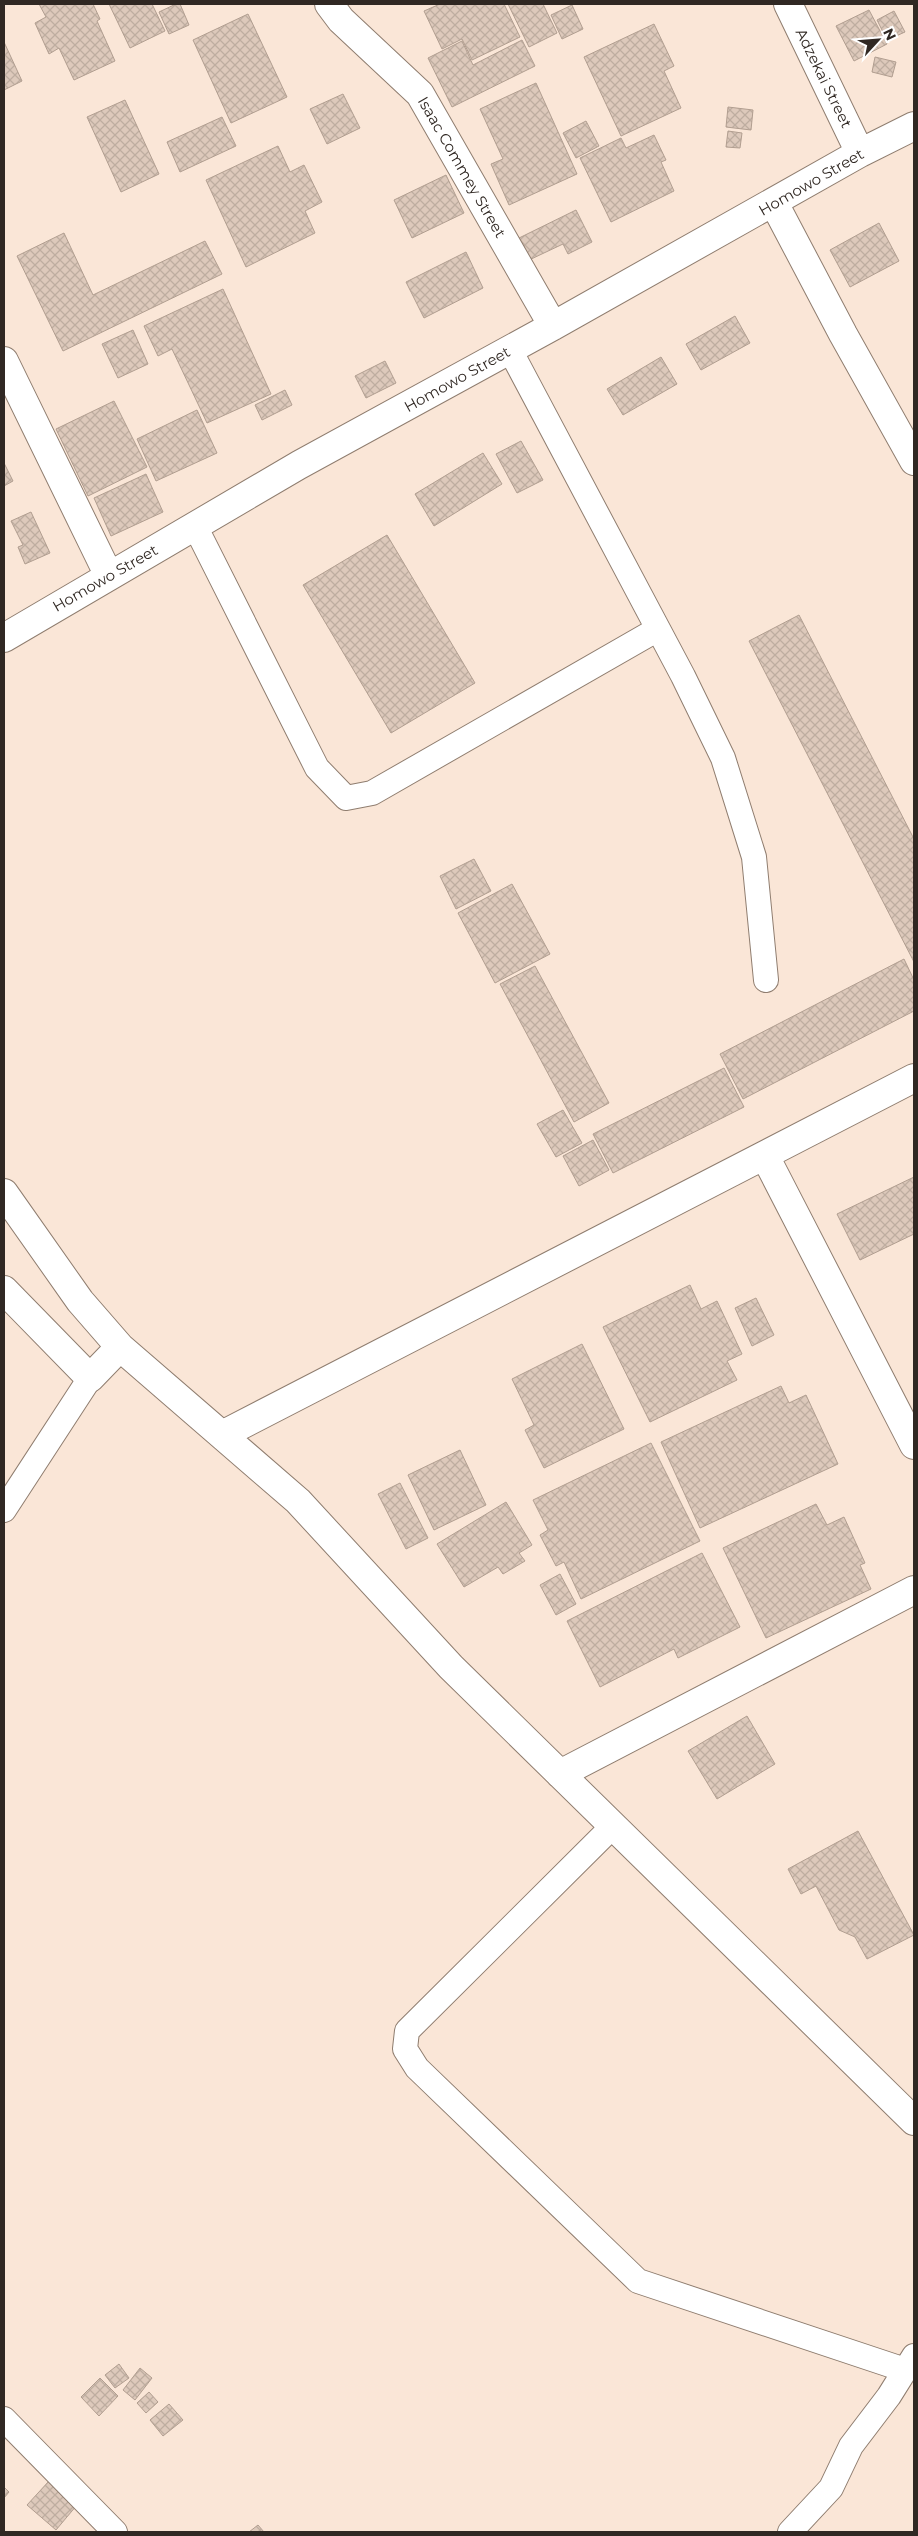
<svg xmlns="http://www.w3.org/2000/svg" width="918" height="2536" viewBox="0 0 918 2536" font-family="Montserrat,sans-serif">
  <defs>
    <pattern id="building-cross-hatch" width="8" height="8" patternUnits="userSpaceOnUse" patternTransform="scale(1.25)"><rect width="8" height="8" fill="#ddc9bb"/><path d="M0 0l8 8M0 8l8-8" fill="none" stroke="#beada0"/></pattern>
  </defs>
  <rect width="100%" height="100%" fill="#fae6d7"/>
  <path fill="url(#building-cross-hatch)" stroke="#b19e90" d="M 39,4 L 93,4 L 100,19 L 97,21 L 115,61 L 74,80 L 59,48 L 49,54 L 35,23 L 46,17 Z
    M 109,4 L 152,4 L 165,31 L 130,48 Z
    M 176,4 L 180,4 L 189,25 L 169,34 L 159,12 Z
    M 440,4 L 504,4 L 520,37 L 472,60 L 462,39 L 442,49 L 424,11 Z
    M 508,4 L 543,4 L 557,33 L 529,47 Z
    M 572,5 L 583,29 L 562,39 L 551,15 Z
    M 869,10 L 887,44 L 854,61 L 836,26 Z
    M 894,11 L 905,32 L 887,40 L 877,20 Z
    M 248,14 L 287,97 L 231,123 L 193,40 Z
    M 654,24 L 674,66 L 664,71 L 681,108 L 621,136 L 584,57 Z
    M 522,40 L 535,66 L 452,107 L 428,58 L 462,41 L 473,65 Z
    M 4,42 L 22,81 L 4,90 Z
    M 875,57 L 896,62 L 892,77 L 872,72 Z
    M 536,83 L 577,174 L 509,205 L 491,164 L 503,159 L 480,109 Z
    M 343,94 L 360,128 L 327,144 L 310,109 Z
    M 125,100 L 159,174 L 121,192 L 87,117 Z
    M 728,107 L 753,110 L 751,130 L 726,127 Z
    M 222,117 L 236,146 L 180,172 L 167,142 Z
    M 586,121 L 599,146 L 576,158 L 563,133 Z
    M 728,131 L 742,133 L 740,148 L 726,147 Z
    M 654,135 L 666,160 L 661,162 L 674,191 L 611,222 L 580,158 L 621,138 L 626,148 Z
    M 278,146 L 290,172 L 304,165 L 322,202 L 305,211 L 315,233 L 246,267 L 206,180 Z
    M 446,175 L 464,213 L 412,238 L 394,200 Z
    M 576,210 L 592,242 L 568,254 L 563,244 L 527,261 L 517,239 Z
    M 879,223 L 899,261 L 850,287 L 830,250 Z
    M 64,233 L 93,295 L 205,241 L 222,274 L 63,351 L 17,256 Z
    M 466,252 L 483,288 L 424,318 L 406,282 Z
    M 223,289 L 271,394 L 207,423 L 172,349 L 158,356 L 144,326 Z
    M 735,316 L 750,343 L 701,370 L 686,344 Z
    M 133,330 L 148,364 L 118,378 L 102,344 Z
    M 661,357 L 677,384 L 623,415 L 607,389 Z
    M 385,361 L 396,383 L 366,398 L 355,376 Z
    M 285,390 L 292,405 L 262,420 L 255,405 Z
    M 114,401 L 147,467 L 88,496 L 56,429 Z
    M 197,410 L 217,453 L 156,481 L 137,439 Z
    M 521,441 L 543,480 L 517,493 L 496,454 Z
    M 483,453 L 502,484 L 434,526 L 415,494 Z
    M 4,463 L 13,481 L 4,486 Z
    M 146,474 L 163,512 L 111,536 L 94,498 Z
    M 31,512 L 50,553 L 25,564 L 18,547 L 23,545 L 11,521 Z
    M 387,535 L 475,683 L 391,733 L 303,585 Z
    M 799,615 L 914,839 L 914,962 L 749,641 Z
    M 474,859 L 491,891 L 456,909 L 440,876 Z
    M 512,884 L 550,954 L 495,983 L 458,913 Z
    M 904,959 L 914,980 L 914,1011 L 743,1099 L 720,1054 Z
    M 535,966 L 609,1103 L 574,1122 L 500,984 Z
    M 724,1068 L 744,1107 L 613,1173 L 593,1134 Z
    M 563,1110 L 582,1143 L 556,1157 L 537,1124 Z
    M 593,1140 L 609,1170 L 579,1186 L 563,1156 Z
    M 914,1177 L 914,1234 L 860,1260 L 837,1214 Z
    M 690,1285 L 701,1309 L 717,1301 L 742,1354 L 727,1361 L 737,1380 L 650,1422 L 603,1327 Z
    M 756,1298 L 774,1335 L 752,1346 L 735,1308 Z
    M 582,1344 L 624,1429 L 544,1468 L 525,1430 L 534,1425 L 512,1379 Z
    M 781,1386 L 789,1403 L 806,1395 L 838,1464 L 700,1528 L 661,1442 Z
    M 651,1443 L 700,1541 L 581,1599 L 564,1562 L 556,1566 L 540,1535 L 548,1530 L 533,1500 Z
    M 460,1450 L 486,1505 L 434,1530 L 408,1475 Z
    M 400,1483 L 428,1538 L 406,1549 L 378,1494 Z
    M 506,1502 L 532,1545 L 519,1553 L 525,1561 L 503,1574 L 498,1567 L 464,1587 L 437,1544 Z
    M 816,1504 L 827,1525 L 844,1517 L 865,1563 L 860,1565 L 871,1589 L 766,1638 L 723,1548 Z
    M 702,1553 L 740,1627 L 678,1658 L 674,1649 L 600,1687 L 567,1621 Z
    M 560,1574 L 576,1604 L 556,1615 L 540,1585 Z
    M 747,1716 L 775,1764 L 717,1799 L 688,1751 Z
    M 858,1831 L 914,1935 L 867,1959 L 855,1937 L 839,1930 L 816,1886 L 801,1894 L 788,1869 Z
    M 119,2364 L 129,2378 L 115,2388 L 105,2375 Z
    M 140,2368 L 152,2378 L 135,2400 L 123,2390 Z
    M 100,2378 L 118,2396 L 99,2416 L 81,2397 Z
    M 149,2392 L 158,2402 L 146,2413 L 137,2403 Z
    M 169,2404 L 183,2420 L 163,2436 L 150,2420 Z
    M 49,2481 L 77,2505 L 56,2530 L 27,2505 Z
    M 4,2487 L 9,2492 L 4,2498 Z
    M 258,2525 L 264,2532 L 249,2532 Z"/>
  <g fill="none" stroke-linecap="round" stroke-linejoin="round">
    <defs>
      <path id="service" d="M 510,350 L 683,676 L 723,758 L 754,857 L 766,980
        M 195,526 L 317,768 L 346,798 L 372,793 L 658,629
        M 4,1510 L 90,1378
        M 613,1826 L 407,2031 L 405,2049 L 417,2068 L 638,2281 L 905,2370
        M 4,2419 L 115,2532
        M 790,2532 L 831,2488 L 851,2446 L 889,2396 L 914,2356"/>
      <path id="minor" d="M 329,4 L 341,20 L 420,94 L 553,326
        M 788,4 L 860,153
        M 774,203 L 843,334 L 914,461
        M 4,361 L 109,576
        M 4,638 L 299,465 L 553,326 L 860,153 L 914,126
        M 765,1156 L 914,1445
        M 4,1193 L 80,1301 L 120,1347 L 298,1501 L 451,1667 L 914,2121
        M 4,1290 L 90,1378 L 120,1347
        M 222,1435 L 914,1078
        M 560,1774 L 914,1590"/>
    </defs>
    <use href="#service" stroke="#8f7d6f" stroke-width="26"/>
    <use href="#minor" stroke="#8f7d6f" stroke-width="30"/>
    <use href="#service" stroke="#fff" stroke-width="24"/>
    <use href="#minor" stroke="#fff" stroke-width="28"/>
  </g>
  <g text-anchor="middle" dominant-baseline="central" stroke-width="4" stroke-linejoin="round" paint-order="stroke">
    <g font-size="15" fill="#302823" stroke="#fff">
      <text transform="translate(824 78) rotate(64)">Adzekai Street</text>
      <text transform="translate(462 167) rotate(60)">Isaac Commey Street</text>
      <text transform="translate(811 182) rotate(-30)">Homowo Street</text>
      <text transform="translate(457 379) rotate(-29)">Homowo Street</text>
      <text transform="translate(105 578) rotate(-30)">Homowo Street</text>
    </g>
  </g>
  <rect width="918" height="2536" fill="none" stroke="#302823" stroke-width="10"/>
  <g transform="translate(878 40) rotate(64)" stroke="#ffffff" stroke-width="4" paint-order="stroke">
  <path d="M0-4L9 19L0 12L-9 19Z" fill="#302823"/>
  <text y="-8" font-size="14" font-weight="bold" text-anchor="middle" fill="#302823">N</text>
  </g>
</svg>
